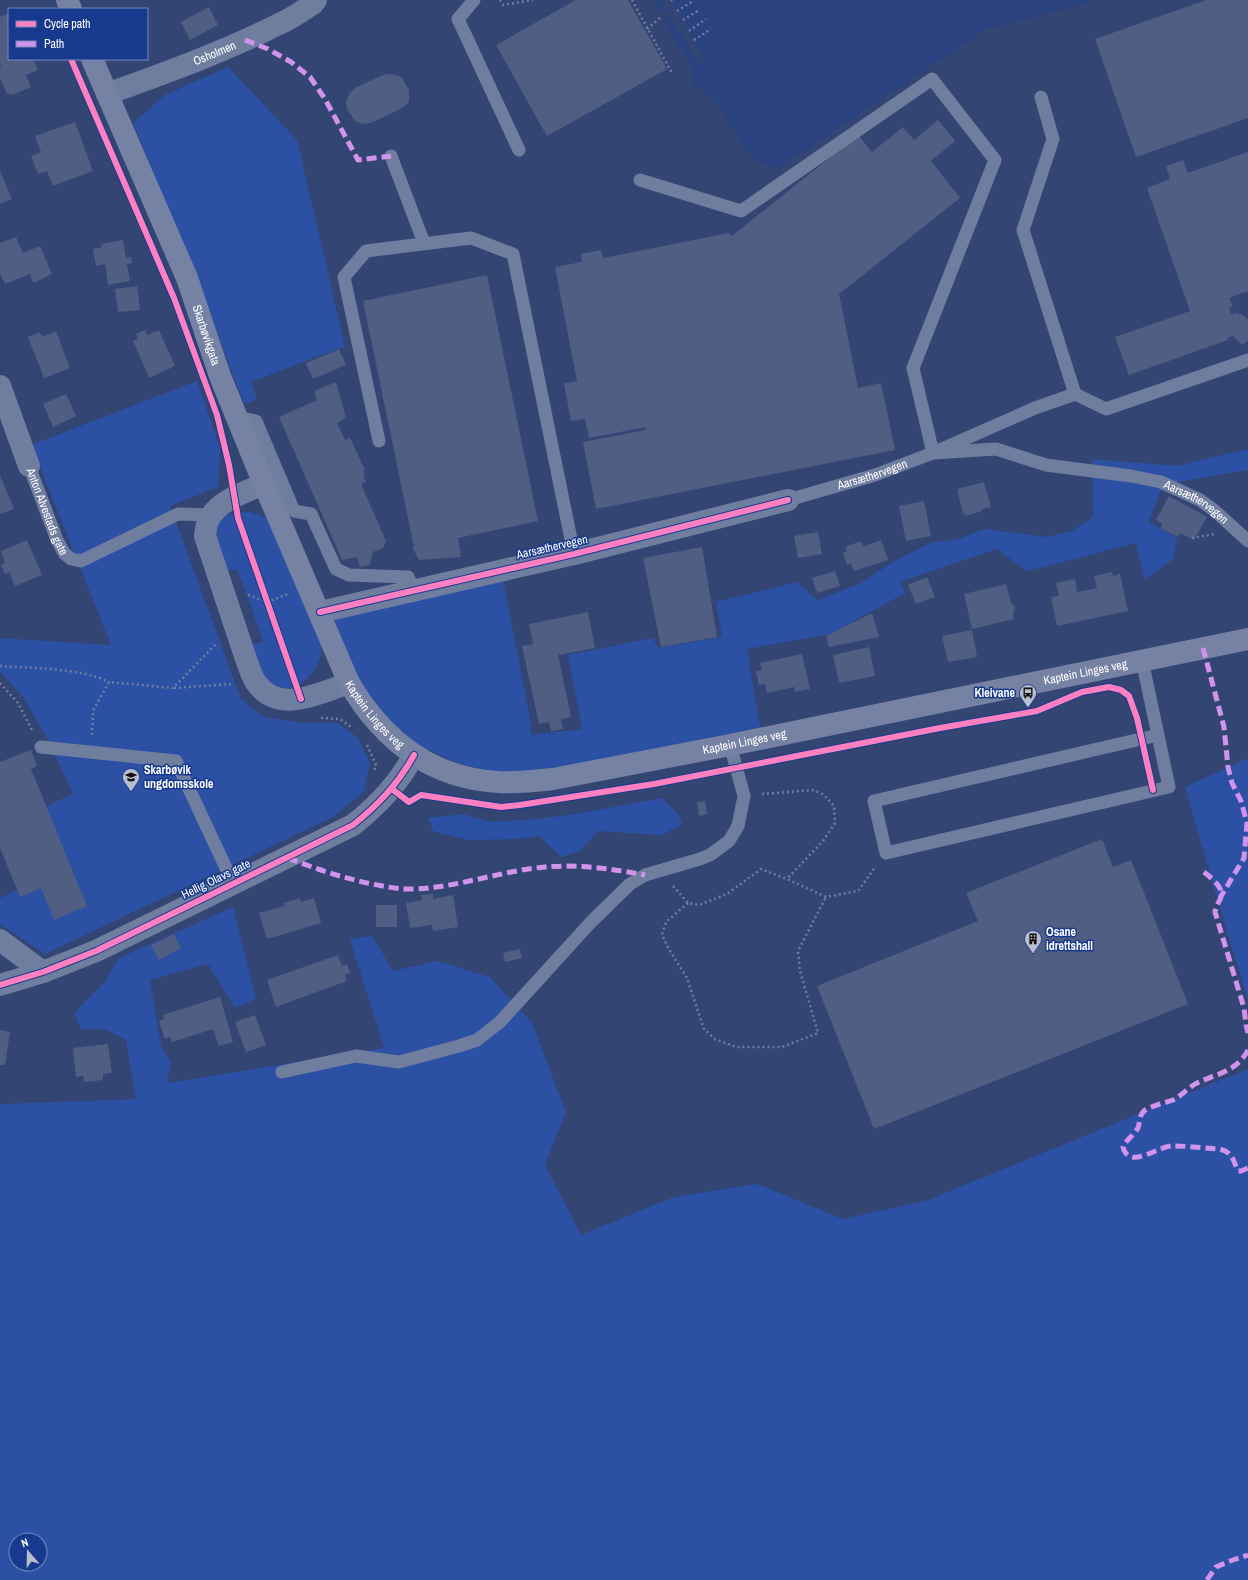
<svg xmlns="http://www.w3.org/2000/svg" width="1248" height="1580" viewBox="0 0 1248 1580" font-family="'Archivo Narrow',sans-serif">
  <rect width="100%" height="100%" fill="#334573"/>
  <path fill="#2c50a4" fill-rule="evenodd" d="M 228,67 L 297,140 L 345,346 L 251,382 L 257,399 L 244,404 L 201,290 L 133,123 L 165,95 Z
    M 197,381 L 220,448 L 218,487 L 170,506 L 241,699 L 264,717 L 301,723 L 338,723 L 358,738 L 370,763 L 364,791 L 333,817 L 45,954 L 0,924 L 0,898 L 40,880 L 86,905 L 46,806 L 73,794 L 48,740 L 24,698 L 0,672 L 0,638 L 111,645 L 31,445 Z
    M 1248,449 L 1248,470 L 1178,482 L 1160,492 L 1149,522 L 1177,538 L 1173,559 L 1145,580 L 1136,543 L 1027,571 L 996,549 L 900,582 L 905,593 L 830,634 L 747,649 L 760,728 L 534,773 L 498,773 L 460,764 L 420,746 L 389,721 L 359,682 L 334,619 L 503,580 L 529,713 L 532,735 L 582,729 L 568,655 L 653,638 L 658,648 L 722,637 L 716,602 L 797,582 L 817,600 L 859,584 L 893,562 L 930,543 L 959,539 L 985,529 L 1046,537 L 1072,531 L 1093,517 L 1092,459 L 1177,466 Z
    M 250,512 L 270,519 L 321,638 L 321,655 L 315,670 L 301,684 L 291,688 L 275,688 L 261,677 L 251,645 L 263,641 L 237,569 L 225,572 C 218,551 213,542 220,519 L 231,513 Z
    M 1248,758 L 1248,1000 L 1224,922 L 1185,787 Z
    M 662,798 L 678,814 L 682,824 L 662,835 L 598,831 L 580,851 L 561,857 L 539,836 L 517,839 L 467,840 L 433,831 L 428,818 L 464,814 L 490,822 L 537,819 L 576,814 Z
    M 233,907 L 256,999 L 235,1008 L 208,964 L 150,980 L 161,1046 L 171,1063 L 167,1083 L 384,1048 L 350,939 L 372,936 L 393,971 L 437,961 L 490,977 L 532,1023 L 566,1112 L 545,1165 L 581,1235 L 674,1197 L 757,1184 L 843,1219 L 928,1200 L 1248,1069 L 1248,1580 L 0,1580 L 0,1104 L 136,1099 L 126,1040 L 105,1029 L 81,1029 L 74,1013 L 104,983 L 119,958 ZM 16,1540 L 40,1540 L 40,1564 L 16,1564 Z"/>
  <path fill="#2b4280" d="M 653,0 L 1098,0 L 987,29 L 776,169 L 759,163 L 746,150 L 715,100 L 691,84 L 693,70 Z"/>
  <path fill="#334573" d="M 660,0 L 670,0 L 706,60 L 699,64 L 670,16 L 664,19 L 662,16 L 661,14 L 667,11 Z"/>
  <path fill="#505e84" d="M 576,0 L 628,0 L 667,69 L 547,136 L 496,45 Z
    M 1206,0 L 1248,0 L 1248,118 L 1136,157 L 1095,39 Z
    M 209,7 L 218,25 L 190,40 L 181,22 Z
    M 9,13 L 9,59 L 33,59 L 38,70 L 26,75 L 31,87 L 12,95 L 11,93 L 7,94 L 0,78 L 0,67 L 1,66 L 0,63 L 0,17 Z
    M 390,74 L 397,75 L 402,78 L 409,90 L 409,101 L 405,106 L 396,111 L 371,123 L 362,124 L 355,121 L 347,109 L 346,102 L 349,94 L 355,88 L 383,75 Z
    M 938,120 L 955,141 L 931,161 L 960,198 L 839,294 L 858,388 L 881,383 L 895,450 L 596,509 L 583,442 L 646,430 L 646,427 L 589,438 L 585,419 L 571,421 L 564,383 L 577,381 L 555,267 L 582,262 L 581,254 L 601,250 L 603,258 L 729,233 L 732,236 L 858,135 L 872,152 L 903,127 L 914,140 Z
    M 75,122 L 93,171 L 53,186 L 47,171 L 38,174 L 31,156 L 41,152 L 35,136 Z
    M 1248,152 L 1248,291 L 1229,298 L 1233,306 L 1229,308 L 1231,314 L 1236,313 L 1242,315 L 1248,319 L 1248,341 L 1242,345 L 1233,336 L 1227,338 L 1228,340 L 1129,375 L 1115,337 L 1190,311 L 1147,188 L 1170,179 L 1166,166 L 1183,160 L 1188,173 Z
    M 0,171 L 12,199 L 0,204 Z
    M 16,237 L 23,253 L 40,246 L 52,274 L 33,283 L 30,274 L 5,284 L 0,273 L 0,243 Z
    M 123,240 L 126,258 L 131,257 L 132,263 L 127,264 L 130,281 L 108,285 L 105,264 L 96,266 L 93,249 L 102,247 L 101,244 Z
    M 487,275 L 538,521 L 458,538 L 461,557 L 419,560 L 412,547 L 414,547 L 363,301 Z
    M 137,286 L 140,310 L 118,312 L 115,289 Z
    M 145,330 L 147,335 L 159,330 L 175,366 L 149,378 L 133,341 L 138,339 L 136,334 Z
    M 56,331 L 70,368 L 44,378 L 28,337 L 40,332 L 42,337 Z
    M 339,349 L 346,365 L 313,379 L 306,363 Z
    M 336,382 L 346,418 L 337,423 L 345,440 L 350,438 L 365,470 L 363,471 L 365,475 L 363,475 L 366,482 L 361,484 L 386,541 L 383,548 L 373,552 L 370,565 L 360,567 L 357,557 L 342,560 L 279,417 L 317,400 L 314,391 Z
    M 66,394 L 76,416 L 53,427 L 43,404 Z
    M 0,475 L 14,509 L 0,514 Z
    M 984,482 L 991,507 L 981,509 L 982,511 L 965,516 L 965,513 L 963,514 L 957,489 Z
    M 1169,496 L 1207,517 L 1194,540 L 1180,533 L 1178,537 L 1160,528 L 1163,524 L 1156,520 Z
    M 924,501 L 931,536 L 906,541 L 899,506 Z
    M 818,532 L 822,554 L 798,558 L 794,536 Z
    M 27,540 L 42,575 L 15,586 L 9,572 L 5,574 L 1,565 L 5,563 L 1,551 Z
    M 881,540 L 888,560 L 854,571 L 851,563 L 847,565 L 843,553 L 847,551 L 845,547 L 861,541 L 863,547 Z
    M 702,547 L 717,637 L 661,647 L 643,558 Z
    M 835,571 L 840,586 L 817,593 L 812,578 Z
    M 1112,572 L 1113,576 L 1120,574 L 1128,611 L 1057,626 L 1051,597 L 1059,596 L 1056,583 L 1075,579 L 1077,592 L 1097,588 L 1094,576 Z
    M 927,577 L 935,597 L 916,604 L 908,585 Z
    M 1006,584 L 1011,603 L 1014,605 L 1015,610 L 1013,612 L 1014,619 L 972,629 L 964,594 Z
    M 588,612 L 595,648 L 558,655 L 571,717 L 561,719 L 563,729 L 551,731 L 549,722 L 539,724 L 522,646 L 533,644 L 529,624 Z
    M 872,613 L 879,637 L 829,647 L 826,636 Z
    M 972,630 L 977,657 L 948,662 L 942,636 Z
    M 869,647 L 875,676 L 839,683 L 833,655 Z
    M 802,654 L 810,689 L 795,692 L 794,687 L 767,693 L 765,684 L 759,685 L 756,671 L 762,670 L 760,663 Z
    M 31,750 L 37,766 L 31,769 L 87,906 L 54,920 L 41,888 L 20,897 L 0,848 L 0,762 Z
    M 705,801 L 707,814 L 699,816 L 697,802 Z
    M 1102,839 L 1113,867 L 1131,860 L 1188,1004 L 874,1129 L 817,986 L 978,921 L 966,893 Z
    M 433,894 L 433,899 L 453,895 L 458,927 L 433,931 L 432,925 L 410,928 L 406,903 L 422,900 L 421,895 Z
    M 300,898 L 301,902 L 314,898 L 321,923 L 267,939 L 259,913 L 285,906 L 284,903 Z
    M 376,905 L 397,905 L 397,927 L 376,927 Z
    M 174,934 L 181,948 L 159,960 L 151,945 Z
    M 520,949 L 522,958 L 505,962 L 503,953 Z
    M 338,955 L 342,966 L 347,964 L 350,973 L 345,975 L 347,981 L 276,1007 L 267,980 Z
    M 220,997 L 233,1042 L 219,1046 L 213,1029 L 172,1042 L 170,1037 L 165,1039 L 159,1021 L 164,1019 L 163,1015 Z
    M 255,1015 L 266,1045 L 246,1052 L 235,1022 Z
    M 0,1030 L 10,1032 L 5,1065 L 0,1065 Z
    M 108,1044 L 112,1073 L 103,1074 L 103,1080 L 84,1082 L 83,1076 L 76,1077 L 73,1048 Z"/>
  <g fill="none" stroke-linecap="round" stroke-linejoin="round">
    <path stroke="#6f7d9f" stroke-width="2.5" stroke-dasharray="2 3" stroke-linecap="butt" d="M 500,0 L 503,5 L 533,0
      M 632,0 L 672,73
      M 671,1 L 672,0
      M 677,11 L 693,1
      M 683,20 L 699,10
      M 647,29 L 662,16
      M 689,31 L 706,19
      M 694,40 L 711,29
      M 1192,538 L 1215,534
      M 248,595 L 267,602 L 288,594
      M 0,666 C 31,668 82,668 109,682
      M 0,683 L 18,703 L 33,732
      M 174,688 L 231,684
      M 321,718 L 340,719 L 351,727
      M 92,735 L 93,711 L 109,682 L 173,688 L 217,643
      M 367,745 L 376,765 L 374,772
      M 762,794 L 814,790 L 824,795 L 834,806 L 835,823 L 823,841 L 787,879
      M 673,886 L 688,903 L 699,905 L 727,894 L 761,869 L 787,879 L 826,897 L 858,891 L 876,866
      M 688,903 L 666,922 L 662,935 L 670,951 L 687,978 L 704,1029 L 715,1039 L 736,1047 L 782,1047 L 818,1033 L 800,971 L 798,951 L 826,897"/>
    <g stroke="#6f7d9f" stroke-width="13">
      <path d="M 474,0 L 458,19 L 519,150"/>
      <path d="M 1041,97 L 1053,139 L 1023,230 L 1075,394"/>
      <path d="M 391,156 L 424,243"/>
      <path d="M 640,180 L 741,211 L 932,79 L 995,160 L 913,368 L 933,453 L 1035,408 L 1075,394 L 1106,409 L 1248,360"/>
      <path d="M 237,417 L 256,421 L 294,511 L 311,514 L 336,569 L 349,575 L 408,577 L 414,590"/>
      <path d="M 379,441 L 344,277 L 366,251 L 471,238 L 513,254 L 574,554"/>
      <path id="s1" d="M 29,466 L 57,540 L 64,553 L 71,559 L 81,561 L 178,514 L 212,515"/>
      <path id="s2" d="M 788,500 L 875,475 L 933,453 L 996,449 L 1046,465 L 1131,476 L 1161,482 L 1200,500 L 1215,511 L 1248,541"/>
      <path d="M 1142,660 L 1169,787 L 886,853 L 874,801 L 1158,735"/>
      <path d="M 41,747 L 176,761 L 233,883"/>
      <path d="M 282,1072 L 356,1056 L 399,1062 L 459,1046 L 477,1040 L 500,1022 L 591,922 L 630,884 L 645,875 L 700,859 L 710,855 L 729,841 L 738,826 L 744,796 L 730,745"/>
    </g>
    <g stroke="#6f7d9f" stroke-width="22">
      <path id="s3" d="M 107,94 C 165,73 224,52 279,24 C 291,19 302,11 313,4 L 316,0"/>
      <path d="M 0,386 L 29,466"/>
      <path d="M 264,484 C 245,492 217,501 208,521 C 206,526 206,531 205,536 L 247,662 C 250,669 252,678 257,684 C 280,715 321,692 349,683"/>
      <path d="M 320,612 L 574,554 L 788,500"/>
      <path d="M 0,940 L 43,972"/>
      <path d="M 0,985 L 43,972 L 96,951 L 353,825 C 379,804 398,784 414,755"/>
    </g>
    <g stroke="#7682a3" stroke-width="22">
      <path d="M 67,0 L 71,9"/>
      <path id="s4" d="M 92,59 L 187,278 L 220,376 L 264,484 L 349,683 C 382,739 430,778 498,782 C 516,783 535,781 553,779 L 730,745 L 1248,639"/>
    </g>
    <path stroke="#d193ec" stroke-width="5" stroke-dasharray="10 5" stroke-linecap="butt" d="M 245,40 L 268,49 L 291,62 L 310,77 L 325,99 L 358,160 L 391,156
      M 1203,648 L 1224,727 L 1228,767 L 1232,783 L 1241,801 L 1247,823 L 1244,858 L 1220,898
      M 288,858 C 316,869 343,878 372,884 C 384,886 395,889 408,889 C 454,889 499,871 545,867 C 577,864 614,869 645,875
      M 1204,872 C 1211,878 1224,887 1221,897 C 1219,903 1216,905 1215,912 L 1244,1008 L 1246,1025 L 1248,1033
      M 1248,1050 C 1237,1072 1215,1074 1195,1084 C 1187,1089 1181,1096 1173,1100 C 1165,1103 1150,1106 1144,1111 C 1139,1115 1140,1123 1138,1128 C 1134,1135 1126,1140 1123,1147 C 1129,1171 1159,1145 1173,1146 C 1188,1146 1204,1148 1219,1149 C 1232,1151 1233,1160 1238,1171 L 1241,1171 L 1248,1168
      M 1207,1580 L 1216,1567 L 1230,1561 L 1248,1555"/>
    <defs>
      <path id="cycleway" d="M 71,59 L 174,298 L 217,415 L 229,465 L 238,518 L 301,699
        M 320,612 L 574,554 L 788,500
        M 392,789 L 409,802 L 421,795 L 501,807 L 520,805 L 654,784 L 940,728 L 1037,711 L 1082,692 L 1109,687 L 1121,690 L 1129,696 L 1137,718 L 1153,790
        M 0,985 L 43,972 L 96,951 L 353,825 C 379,804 398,784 414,755"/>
    </defs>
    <use href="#cycleway" stroke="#183a8e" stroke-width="8"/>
    <use href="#cycleway" stroke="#ff80c0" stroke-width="6"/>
  </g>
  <defs>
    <symbol id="bus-pin" viewBox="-11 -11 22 30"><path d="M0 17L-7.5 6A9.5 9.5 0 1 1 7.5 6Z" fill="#b8bece" stroke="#183a8e"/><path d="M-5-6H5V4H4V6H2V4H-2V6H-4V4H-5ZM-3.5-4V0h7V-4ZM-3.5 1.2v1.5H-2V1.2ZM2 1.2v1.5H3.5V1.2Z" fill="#111"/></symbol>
    <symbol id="school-pin" viewBox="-11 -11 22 30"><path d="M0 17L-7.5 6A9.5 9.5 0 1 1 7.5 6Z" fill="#b8bece" stroke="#183a8e"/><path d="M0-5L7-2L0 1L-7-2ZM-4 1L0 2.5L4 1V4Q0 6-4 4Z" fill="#111"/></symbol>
    <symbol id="building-pin" viewBox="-11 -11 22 30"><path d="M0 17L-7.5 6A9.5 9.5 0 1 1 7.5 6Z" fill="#b8bece" stroke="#183a8e"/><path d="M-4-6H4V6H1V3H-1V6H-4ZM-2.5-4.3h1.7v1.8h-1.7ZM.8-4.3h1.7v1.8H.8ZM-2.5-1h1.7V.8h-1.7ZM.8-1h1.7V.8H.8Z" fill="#111"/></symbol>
  </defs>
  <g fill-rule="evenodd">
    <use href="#bus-pin" x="1018" y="683" width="20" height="27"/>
    <use href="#school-pin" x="121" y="767" width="20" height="27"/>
    <use href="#building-pin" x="1023" y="929" width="20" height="27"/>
  </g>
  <g text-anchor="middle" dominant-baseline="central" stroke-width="3" stroke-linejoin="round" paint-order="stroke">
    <g font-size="12" fill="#fff" stroke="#183a8e">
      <text stroke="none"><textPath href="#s3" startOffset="115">Osholmen</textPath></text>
      <text stroke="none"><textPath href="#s4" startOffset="299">Skarbøvikgata</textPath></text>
      <text stroke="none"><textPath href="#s2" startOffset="88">Aarsæthervegen</textPath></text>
      <text stroke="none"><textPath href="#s2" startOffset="425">Aarsæthervegen</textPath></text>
      <text stroke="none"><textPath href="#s1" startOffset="49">Anton Alvestads gate</textPath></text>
      <text transform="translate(552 547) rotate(-13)">Aarsæthervegen</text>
      <text stroke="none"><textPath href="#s4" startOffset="1460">Kaptein Linges veg</textPath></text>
      <text stroke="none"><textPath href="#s4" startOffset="716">Kaptein Linges veg</textPath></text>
      <text stroke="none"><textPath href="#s4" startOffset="1112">Kaptein Linges veg</textPath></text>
      <text transform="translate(216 879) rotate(-26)">Hellig Olavs gate</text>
    </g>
    <g font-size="12" font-weight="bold" fill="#fff" stroke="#183a8e" text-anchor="start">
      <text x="1015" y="693" text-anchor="end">Kleivane</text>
      <text x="144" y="770">Skarbøvik<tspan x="144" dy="14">ungdomsskole</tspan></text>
      <text x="1046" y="932">Osane<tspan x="1046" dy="14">idrettshall</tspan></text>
    </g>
  </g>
  <rect x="8" y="8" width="140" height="52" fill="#183a8e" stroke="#7489bb"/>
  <rect x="16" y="21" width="20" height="6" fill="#ff80c0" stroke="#7489bb"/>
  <text x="44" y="28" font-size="12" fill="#ffffff">Cycle path</text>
  <rect x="16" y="41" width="20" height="6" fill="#d193ec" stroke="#7489bb"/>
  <text x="44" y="48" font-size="12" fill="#ffffff">Path</text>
  <g transform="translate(28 1552) rotate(340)"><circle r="19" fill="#183a8e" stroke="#7489bb"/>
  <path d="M0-3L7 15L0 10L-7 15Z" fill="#b8bece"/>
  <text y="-6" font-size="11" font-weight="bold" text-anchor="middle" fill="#ffffff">N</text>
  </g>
</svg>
